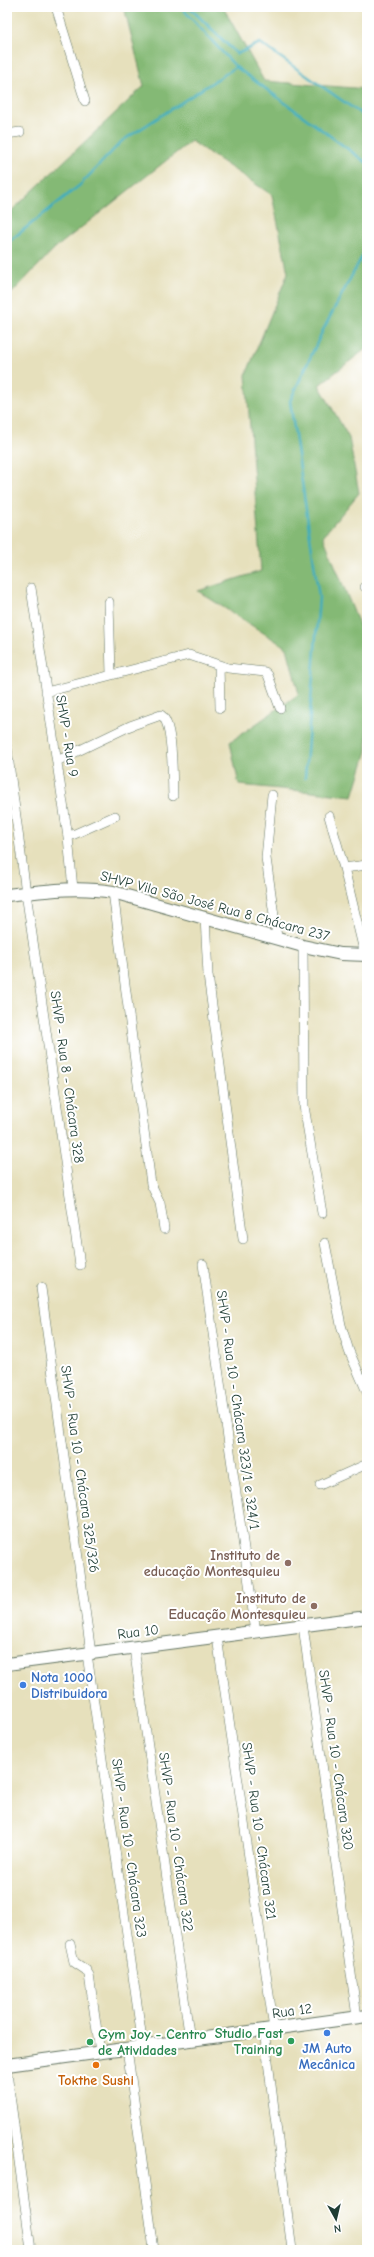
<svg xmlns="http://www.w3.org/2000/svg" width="374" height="2257" viewBox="0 0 374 2257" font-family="'Comic Neue',sans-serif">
  <rect width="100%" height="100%" fill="#fff"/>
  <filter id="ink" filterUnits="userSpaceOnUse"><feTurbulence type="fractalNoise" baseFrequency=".025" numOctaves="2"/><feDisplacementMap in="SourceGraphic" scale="8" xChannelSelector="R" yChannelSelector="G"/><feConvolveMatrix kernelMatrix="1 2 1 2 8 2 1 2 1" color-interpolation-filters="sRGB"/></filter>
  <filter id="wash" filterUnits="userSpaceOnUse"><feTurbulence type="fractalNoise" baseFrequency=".012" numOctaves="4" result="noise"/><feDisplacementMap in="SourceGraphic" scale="16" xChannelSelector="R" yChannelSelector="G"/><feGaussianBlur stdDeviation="0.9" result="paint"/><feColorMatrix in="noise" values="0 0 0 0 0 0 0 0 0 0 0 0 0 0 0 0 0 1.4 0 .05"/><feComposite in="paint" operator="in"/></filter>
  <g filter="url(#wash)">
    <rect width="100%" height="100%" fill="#e6e0bc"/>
    <path fill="#84b975" stroke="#527b54" d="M 124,7 L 223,7 L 264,81 L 367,89 L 367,348 L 319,385 L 349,438 L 359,493 L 323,536 L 367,644 L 367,751 L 353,796 L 239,785 L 230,742 L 299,694 L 287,648 L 198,591 L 261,571 L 246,375 L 288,273 L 272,195 L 191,141 L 54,249 L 7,298 L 7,215 L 144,86 Z"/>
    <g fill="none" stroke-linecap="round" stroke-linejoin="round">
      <path stroke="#3fadbd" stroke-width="2.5" d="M 181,7 L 236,67 L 367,163
        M 189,7 L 237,54 L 260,43 L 367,118
        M 7,243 L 80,185 L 122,141 L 236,67
        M 305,778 L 319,597 L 290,401 L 323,330 L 367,247"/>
    </g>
  </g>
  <g filter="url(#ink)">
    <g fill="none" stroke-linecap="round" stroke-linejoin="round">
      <defs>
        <path id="street" d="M 56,7 L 85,101
          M 7,134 L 20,132
          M 365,587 L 367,587
          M 31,588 L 68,837 L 73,889
          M 109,602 L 111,674
          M 219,665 L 220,708
          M 46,692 L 189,655 L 228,668 L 265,672 L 268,675 L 280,708
          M 7,748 L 26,893 L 80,1265
          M 57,761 L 130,726 L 161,715 C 174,723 172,780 173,796
          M 272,795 L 266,858 L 277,937
          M 329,816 L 344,868 L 365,955
          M 68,837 L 115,816
          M 344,868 L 367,865
          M 113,892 L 151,1184 L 160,1203 L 164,1229
          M 205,917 L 208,975 L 243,1239
          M 303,946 L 304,1106 L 322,1213
          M 325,1243 L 341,1325 L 349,1351 L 367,1392
          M 203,1264 L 256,1632
          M 41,1288 L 91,1653
          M 320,1485 L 367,1464
          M 303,1626 L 357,2017
          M 217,1637 L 274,2029
          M 134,1648 L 190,2040
          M 87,1654 L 143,2046
          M 70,1944 L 74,1962 L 86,1970 L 89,1975 L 100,2052
          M 264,2030 L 292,2250
          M 127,2048 L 154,2250
          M 7,2073 L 31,2250"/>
        <path id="secondary" d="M 7,895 C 43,891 77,886 113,892 L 303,946 L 341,954 L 367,955
          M 7,1664 L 367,1617
          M 7,2065 L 367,2016"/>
      </defs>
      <use href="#street" stroke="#657664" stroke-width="10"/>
      <use href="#secondary" stroke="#657664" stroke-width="14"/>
      <use href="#street" stroke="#fff" stroke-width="9"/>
      <use href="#secondary" stroke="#fff" stroke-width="12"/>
    </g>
  </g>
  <g fill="#8d6e63" stroke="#fff" stroke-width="1.5">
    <circle cx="288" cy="1563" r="4"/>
    <circle cx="314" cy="1606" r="4"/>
  </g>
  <g fill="#3f7fe0" stroke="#fff" stroke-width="1.5">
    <circle cx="23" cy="1685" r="4"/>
    <circle cx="327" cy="2033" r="4"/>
  </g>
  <g fill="#2e9e5b" stroke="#fff" stroke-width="1.5">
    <circle cx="291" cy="2041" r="4"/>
    <circle cx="90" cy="2042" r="4"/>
  </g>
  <circle fill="#e8710a" stroke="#fff" stroke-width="1.5" cx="96" cy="2065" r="4"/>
  <g text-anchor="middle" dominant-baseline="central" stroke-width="4" stroke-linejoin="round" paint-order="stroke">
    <g font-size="14" fill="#1f3d34" stroke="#fff">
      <text transform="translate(67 736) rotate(81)">SHVP - Rua 9</text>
      <text transform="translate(215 906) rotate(15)">SHVP Vila São José Rua 8 Chácara 237</text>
      <text transform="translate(67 1077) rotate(82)">SHVP - Rua 8 - Chácara 328</text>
      <text transform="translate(238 1410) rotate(82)">SHVP - Rua 10 - Chácara 323/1 e 324/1</text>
      <text transform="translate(80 1469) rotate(82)">SHVP - Rua 10 - Chácara 325/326</text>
      <text transform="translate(138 1632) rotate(-7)">Rua 10</text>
      <text transform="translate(336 1760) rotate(82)">SHVP - Rua 10 - Chácara 320</text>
      <text transform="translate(259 1831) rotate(82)">SHVP - Rua 10 - Chácara 321</text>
      <text transform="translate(176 1842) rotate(82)">SHVP - Rua 10 - Chácara 322</text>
      <text transform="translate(129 1848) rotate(82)">SHVP - Rua 10 - Chácara 323</text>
      <text transform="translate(292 2011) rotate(-8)">Rua 12</text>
    </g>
    <g font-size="14" font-weight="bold" fill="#785e54" stroke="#fff" text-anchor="end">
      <text x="280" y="1555">Instituto de<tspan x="280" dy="16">educação Montesquieu</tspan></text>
      <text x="306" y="1598">Instituto de<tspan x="306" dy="16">Educação Montesquieu</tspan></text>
    </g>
    <g font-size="14" font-weight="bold" fill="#366cbe" stroke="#fff" text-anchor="start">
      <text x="31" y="1677">Nota 1000<tspan x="31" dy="16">Distribuidora</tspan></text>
      <text x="327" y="2048" text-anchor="middle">JM Auto<tspan x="327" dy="16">Mecânica</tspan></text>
    </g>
    <g font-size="14" font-weight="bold" fill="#27864d" stroke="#fff" text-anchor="end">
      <text x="283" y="2033">Studio Fast<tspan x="283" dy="16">Training</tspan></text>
      <text x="98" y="2034" text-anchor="start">Gym Joy - Centro<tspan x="98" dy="16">de Atividades</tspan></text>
    </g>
    <g font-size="14" font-weight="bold" fill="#c56008" stroke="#fff">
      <text x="96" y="2080">Tokthe Sushi</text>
    </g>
  </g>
  <rect width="374" height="2257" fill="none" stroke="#fff" stroke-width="24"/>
  <g transform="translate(336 2219) rotate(172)" stroke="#ffffff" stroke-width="3" paint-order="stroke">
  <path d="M0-3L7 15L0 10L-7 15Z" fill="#1f3d34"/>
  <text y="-6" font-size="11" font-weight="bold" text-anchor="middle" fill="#1f3d34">N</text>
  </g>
</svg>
